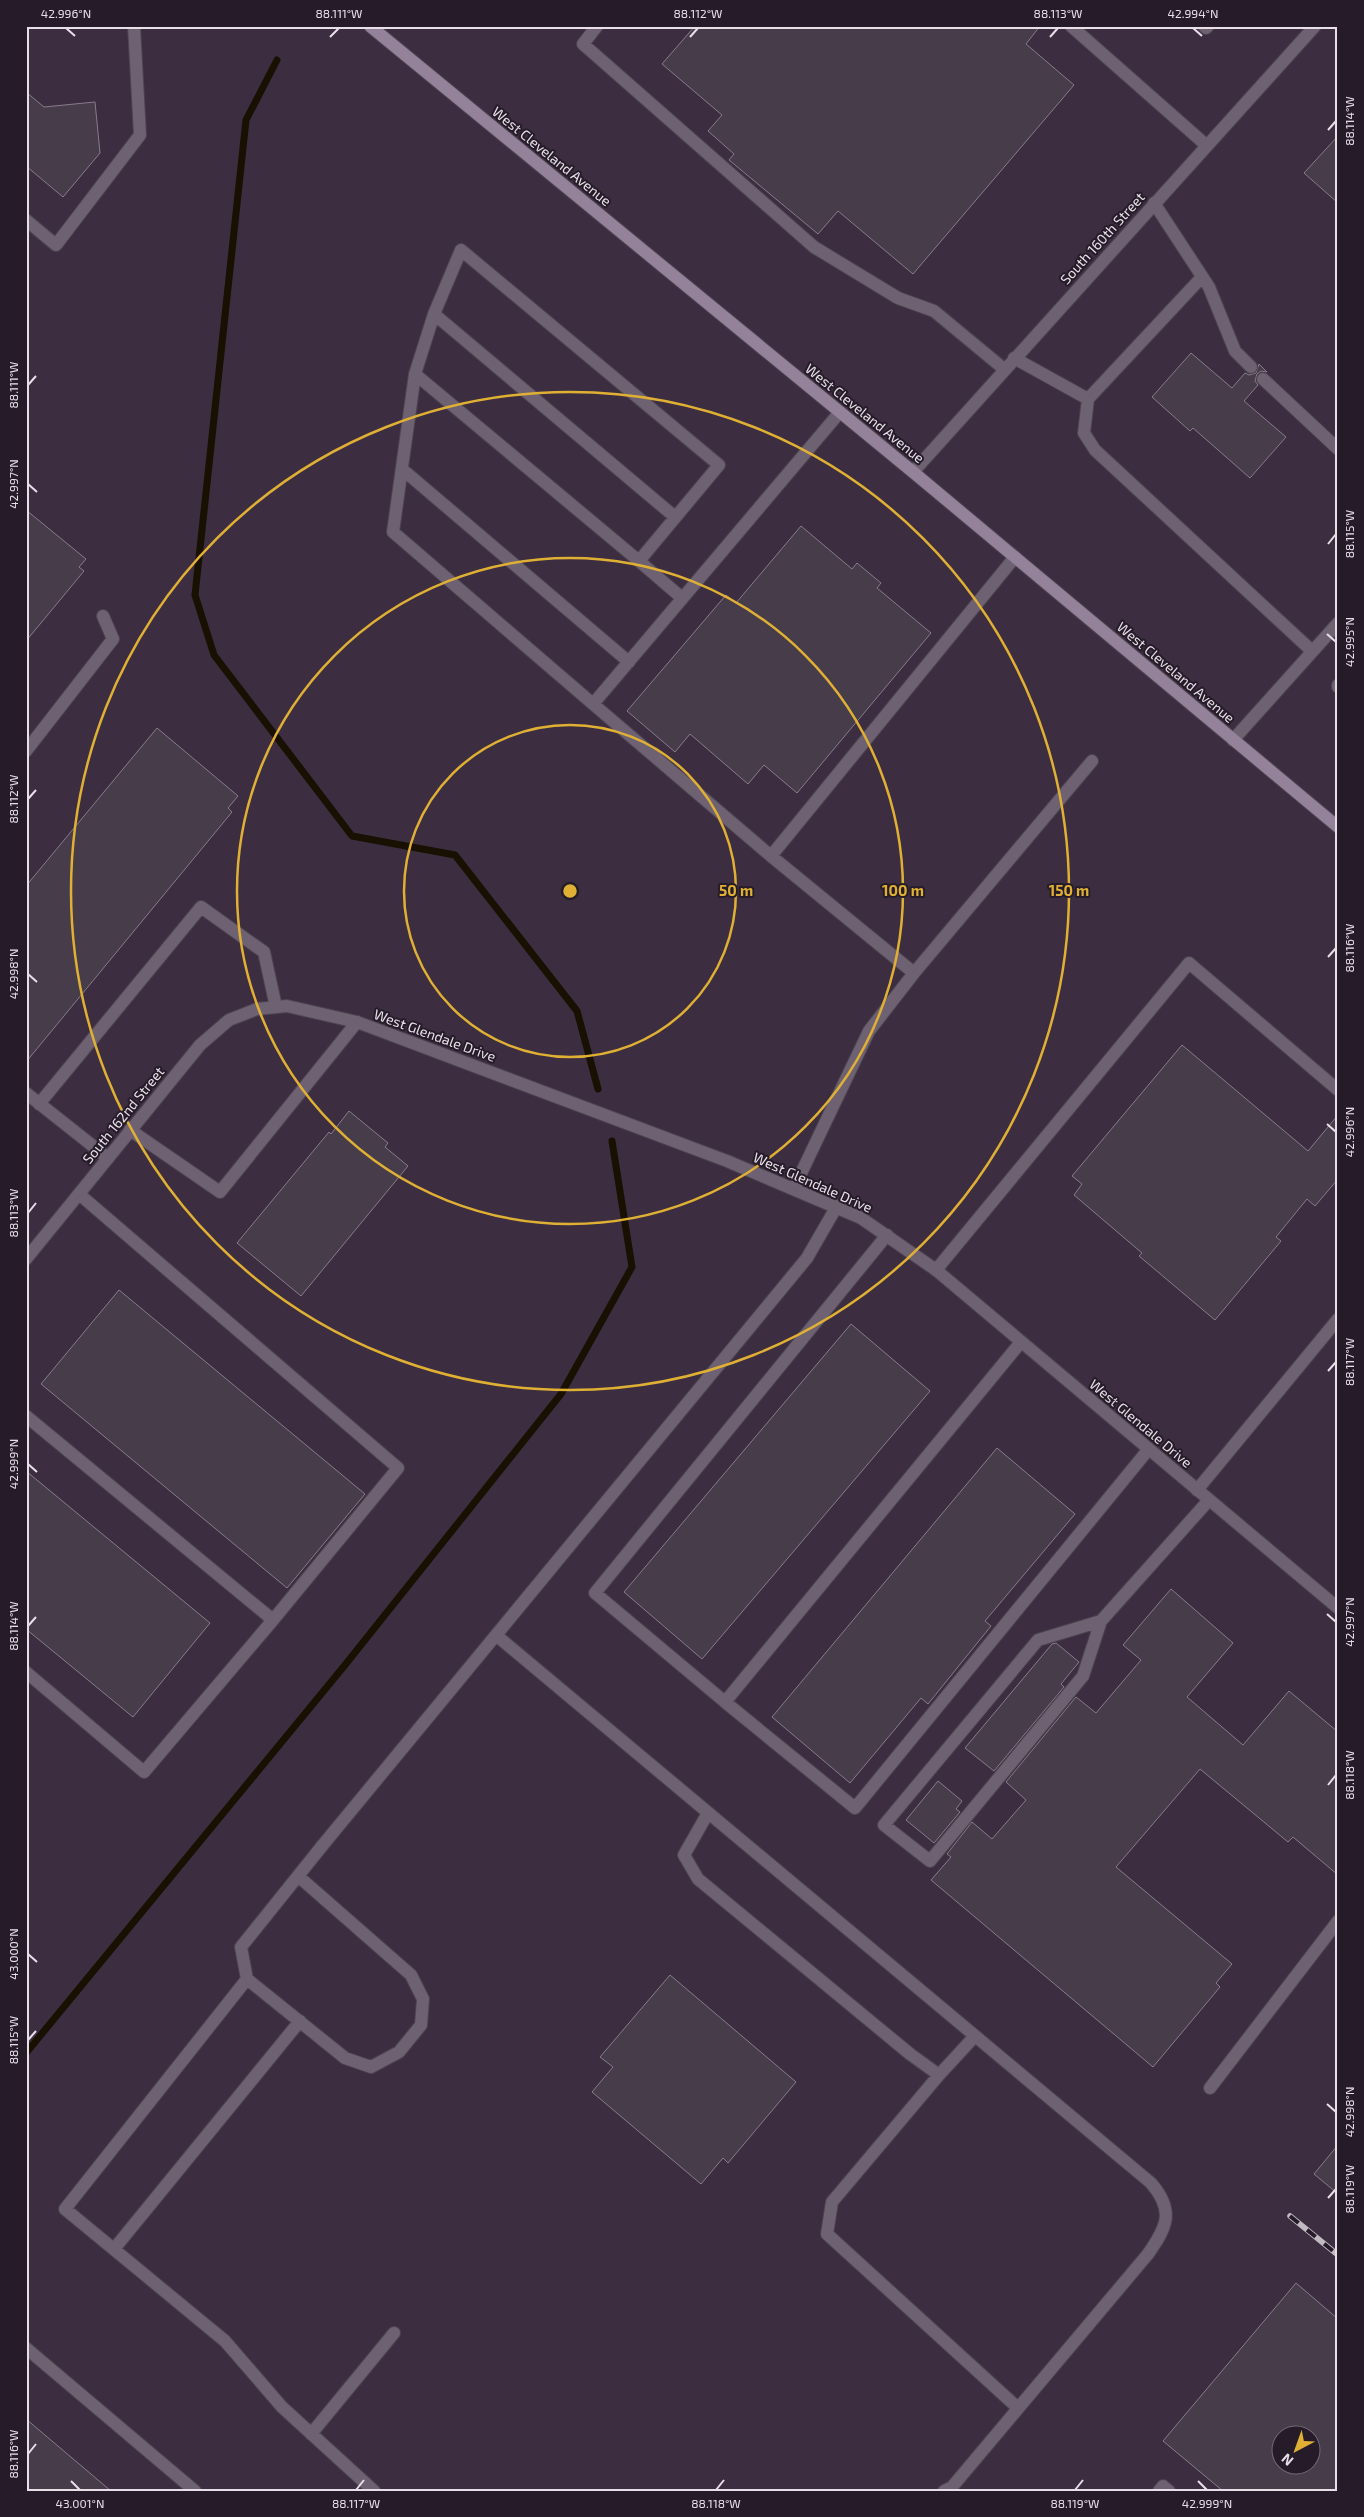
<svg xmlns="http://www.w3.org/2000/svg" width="1364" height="2517" viewBox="0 0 1364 2517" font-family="'Exo 2',sans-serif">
  <rect width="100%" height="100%" fill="#302633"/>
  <path fill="#3c2e40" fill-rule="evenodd" d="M 26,26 L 1338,26 L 1338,2491 L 26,2491 ZM 1282,2434 L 1312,2434 L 1312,2464 L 1282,2464 Z"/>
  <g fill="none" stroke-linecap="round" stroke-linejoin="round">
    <path stroke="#181000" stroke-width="7" d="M 277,60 L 246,120 L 195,595 L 214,655 L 352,836 L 455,855 L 577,1011 L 598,1089
      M 26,2053 L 345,1665 L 561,1394 L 632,1267 L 612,1141"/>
  </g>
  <path fill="#473c4a" stroke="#887c8c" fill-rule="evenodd" d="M 695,26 L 1040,26 L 1026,44 L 1074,85 L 913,274 L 838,211 L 818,234 L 729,160 L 734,154 L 708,131 L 722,115 L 662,64 Z
    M 26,92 L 44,107 L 95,102 L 100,153 L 63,197 L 26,166 Z
    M 1338,136 L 1338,203 L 1304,173 Z
    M 1191,353 L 1232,388 L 1245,373 L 1249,375 L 1256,373 L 1259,364 L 1267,372 L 1261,371 L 1257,374 L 1255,381 L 1258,385 L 1244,401 L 1286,437 L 1250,478 L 1193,428 L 1190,431 L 1152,397 Z
    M 26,510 L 86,559 L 79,567 L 84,571 L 26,641 Z
    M 801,526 L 852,569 L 857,563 L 881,583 L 877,588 L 931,633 L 797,793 L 764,765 L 748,784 L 690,734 L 675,752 L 627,711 L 726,595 L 736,603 Z
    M 157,728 L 238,796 L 228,808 L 232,812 L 26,1062 L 26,886 Z
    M 1182,1045 L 1308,1151 L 1338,1115 L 1338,1179 L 1315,1206 L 1307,1199 L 1276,1237 L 1281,1241 L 1215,1320 L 1139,1256 L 1142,1253 L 1074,1195 L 1082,1184 L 1072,1176 Z
    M 349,1111 L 388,1143 L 385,1147 L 408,1166 L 301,1296 L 237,1243 L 329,1132 L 331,1134 Z
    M 119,1290 L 365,1494 L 287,1588 L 41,1384 Z
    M 851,1324 L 930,1391 L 702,1659 L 624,1592 Z
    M 997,1448 L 1075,1514 L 985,1621 L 991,1626 L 928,1704 L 921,1698 L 850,1783 L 772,1717 Z
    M 26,1471 L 210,1623 L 133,1717 L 26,1629 Z
    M 1171,1589 L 1233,1643 L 1187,1697 L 1243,1745 L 1289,1691 L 1338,1732 L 1338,1875 L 1293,1837 L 1288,1842 L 1200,1769 L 1116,1867 L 1232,1964 L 1216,1983 L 1220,1987 L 1153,2067 L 931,1880 L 951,1857 L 947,1854 L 972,1822 L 992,1839 L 1026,1800 L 1006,1782 L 1076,1697 L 1096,1713 L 1141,1660 L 1123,1645 Z
    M 1056,1643 L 1079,1662 L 1061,1684 L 1064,1687 L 994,1771 L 965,1748 L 1052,1644 Z
    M 938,1781 L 962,1801 L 956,1809 L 960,1812 L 934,1843 L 906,1820 Z
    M 670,1975 L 796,2082 L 728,2163 L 723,2158 L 701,2184 L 592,2092 L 613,2067 L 600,2057 Z
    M 1338,2145 L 1338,2194 L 1314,2174 Z
    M 1296,2283 L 1338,2319 L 1338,2491 L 1223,2491 L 1163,2441 ZM 1282,2434 L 1312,2434 L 1312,2464 L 1282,2464 Z
    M 26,2419 L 111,2491 L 26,2491 Z"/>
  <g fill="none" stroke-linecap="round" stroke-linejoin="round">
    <defs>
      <path id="lane" d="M 597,26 L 583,44 L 814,247 L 898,298 L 934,311 L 1004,369
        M 1071,26 L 1206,145
        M 1204,26 L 1206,28 L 1208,26
        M 1154,203 L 1209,287 L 1235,351 L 1251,367
        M 26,220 L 56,245 L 140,135 L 134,26
        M 434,314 L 675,517
        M 1014,358 L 1088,399 L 1202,277
        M 415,374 L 639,561
        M 1263,379 L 1338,449
        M 1088,399 L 1084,433 L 1095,450 L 1312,651
        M 402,469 L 629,662
        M 682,598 L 639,561 L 719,465 L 461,250 L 434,314 L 415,374 L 393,532 L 593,704 L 840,412
        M 1338,685 L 1338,687
        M 593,704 L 771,856 L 1015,557
        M 1233,740 L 1338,623
        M 26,751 L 113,639 L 103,616
        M 771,856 L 914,973 L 869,1031 L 794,1188
        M 914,973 L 1092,761
        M 26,1093 L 108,1158
        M 39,1104 L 201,907 L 264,952 L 276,1007
        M 130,1130 L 220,1192 L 357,1022
        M 79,1194 L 398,1468 L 273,1620
        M 887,1235 L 595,1593 L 725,1702 L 1021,1342
        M 936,1270 L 1189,963 L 1338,1090
        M 26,1416 L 273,1620 L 144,1772 L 26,1672
        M 1197,1490 L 1338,1319
        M 1101,1621 L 1038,1640 L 884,1825 L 930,1861 L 1083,1676 L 1101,1621 L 1209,1500
        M 725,1702 L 855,1808 L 1148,1450
        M 708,1813 L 684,1855 L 698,1879 L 910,2054 L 939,2075 L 975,2036
        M 298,1876 L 411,1975 L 423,1999 L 421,2025 L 399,2052 L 371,2067 L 345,2058 L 247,1979 L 241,1947 L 322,1846
        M 247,1979 L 65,2209 L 225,2341 L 282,2407 L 374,2491
        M 939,2075 L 832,2202 L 827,2234 L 1018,2408
        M 1210,2088 L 1338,1921
        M 114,2249 L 300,2021
        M 26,2348 L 195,2491
        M 311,2434 L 394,2333
        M 944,2491 L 952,2487 L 1148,2254
        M 1159,2491 L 1163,2486 L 1169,2491"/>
      <path id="street" d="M 913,472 L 1315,26
        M 26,1259 L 200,1045 L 229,1020 L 257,1009 L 287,1006 L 357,1022 L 727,1161 L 861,1218 L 936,1270 L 1338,1608
        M 497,1636 L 1151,2183 C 1175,2211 1167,2227 1148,2254
        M 322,1846 L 807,1258 L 837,1206"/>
      <path id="secondary" d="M 370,26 L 913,472 L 1338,827"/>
    </defs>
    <use href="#lane" stroke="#4d4450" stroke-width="14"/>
    <use href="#street" stroke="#4d4450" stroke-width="14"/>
    <use href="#secondary" stroke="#4d4450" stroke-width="14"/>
    <use href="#lane" stroke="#6e6272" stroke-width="12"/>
    <use href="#street" stroke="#6e6272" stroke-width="12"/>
    <use href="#secondary" stroke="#94829a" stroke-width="12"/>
    <defs>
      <path id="rail" d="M 1290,2216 L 1338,2255"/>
    </defs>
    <use href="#rail" stroke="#c1bac3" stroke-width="5.5"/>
    <use href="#rail" stroke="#261c29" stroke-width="4" stroke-dasharray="11" stroke-linecap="butt"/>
  </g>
  <path fill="none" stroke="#e7e0e9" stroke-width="2" d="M 66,28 L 75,36M 1193,28 L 1202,36M 330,37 L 339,28M 690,37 L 698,28M 1050,37 L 1058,28M 1328,130 L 1336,121M 28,385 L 36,376M 28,484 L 37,492M 1328,544 L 1336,534M 1327,634 L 1336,642M 28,799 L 36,790M 1328,957 L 1336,948M 28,974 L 37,982M 1327,1124 L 1336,1132M 28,1213 L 36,1203M 1328,1371 L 1336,1362M 28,1464 L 37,1472M 1327,1614 L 1336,1622M 28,1626 L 36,1617M 1328,1785 L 1336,1775M 28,1954 L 37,1962M 28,2040 L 36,2031M 1327,2104 L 1336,2112M 1328,2198 L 1336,2189M 28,2454 L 36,2444M 71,2481 L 80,2490M 1198,2481 L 1207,2490M 356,2490 L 364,2480M 716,2490 L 724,2480M 1075,2490 L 1083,2480"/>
  <g fill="none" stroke="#e0b034" stroke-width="2.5">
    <circle cx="570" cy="891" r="166"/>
    <circle cx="570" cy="891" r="333"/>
    <circle cx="570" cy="891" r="499"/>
  </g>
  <g text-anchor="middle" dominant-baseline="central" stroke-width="4" stroke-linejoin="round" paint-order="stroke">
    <g font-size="14" fill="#e7e0e9" stroke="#261c29">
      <text transform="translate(552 156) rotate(39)">West Cleveland Avenue</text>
      <text transform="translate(1102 238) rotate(-48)">South 160th Street</text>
      <text transform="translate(865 413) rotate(39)">West Cleveland Avenue</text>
      <text transform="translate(1176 672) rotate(40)">West Cleveland Avenue</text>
      <text transform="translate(435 1035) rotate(20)">West Glendale Drive</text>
      <text transform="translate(123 1115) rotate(-51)">South 162nd Street</text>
      <text transform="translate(813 1182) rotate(24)">West Glendale Drive</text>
      <text transform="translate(1141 1423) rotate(40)">West Glendale Drive</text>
    </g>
  </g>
  <circle cx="570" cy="891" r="8" fill="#e0b034" stroke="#261c29" stroke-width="2.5"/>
  <g font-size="15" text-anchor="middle" font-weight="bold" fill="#e0b034" stroke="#261c29" stroke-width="4" stroke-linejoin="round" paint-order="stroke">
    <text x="736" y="896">50 m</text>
    <text x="903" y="896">100 m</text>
    <text x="1069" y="896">150 m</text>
  </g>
  <rect width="1364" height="2517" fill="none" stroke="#261c29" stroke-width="55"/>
  <g transform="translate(1296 2450) rotate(221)"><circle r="24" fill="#261c29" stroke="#736a76"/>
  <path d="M0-4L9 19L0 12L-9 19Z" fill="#e0b034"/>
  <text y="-8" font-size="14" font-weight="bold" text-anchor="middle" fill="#e7e0e9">N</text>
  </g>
  <rect x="28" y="28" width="1308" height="2462" fill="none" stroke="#e7e0e9" stroke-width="2"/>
  <g font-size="12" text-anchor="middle" fill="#e7e0e9">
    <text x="66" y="18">42.996°N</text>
    <text x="339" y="18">88.111°W</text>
    <text x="698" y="18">88.112°W</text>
    <text x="1058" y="18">88.113°W</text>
    <text x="1193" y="18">42.994°N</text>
    <text transform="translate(1350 121) rotate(-90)" y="4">88.114°W</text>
    <text transform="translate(14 385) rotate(-90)" y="4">88.111°W</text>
    <text transform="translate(14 484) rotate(-90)" y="4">42.997°N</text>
    <text transform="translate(1350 534) rotate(-90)" y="4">88.115°W</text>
    <text transform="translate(1350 642) rotate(-90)" y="4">42.995°N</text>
    <text transform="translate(14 799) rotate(-90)" y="4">88.112°W</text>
    <text transform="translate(1350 948) rotate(-90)" y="4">88.116°W</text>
    <text transform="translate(14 974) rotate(-90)" y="4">42.998°N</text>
    <text transform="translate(1350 1132) rotate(-90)" y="4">42.996°N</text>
    <text transform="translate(14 1213) rotate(-90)" y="4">88.113°W</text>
    <text transform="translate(1350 1362) rotate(-90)" y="4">88.117°W</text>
    <text transform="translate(14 1464) rotate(-90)" y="4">42.999°N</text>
    <text transform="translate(1350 1622) rotate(-90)" y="4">42.997°N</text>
    <text transform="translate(14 1626) rotate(-90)" y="4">88.114°W</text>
    <text transform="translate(1350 1775) rotate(-90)" y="4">88.118°W</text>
    <text transform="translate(14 1954) rotate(-90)" y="4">43.000°N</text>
    <text transform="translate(14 2040) rotate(-90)" y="4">88.115°W</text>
    <text transform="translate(1350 2112) rotate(-90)" y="4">42.998°N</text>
    <text transform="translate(1350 2189) rotate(-90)" y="4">88.119°W</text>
    <text transform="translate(14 2454) rotate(-90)" y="4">88.116°W</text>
    <text x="80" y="2508">43.001°N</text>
    <text x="356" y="2508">88.117°W</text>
    <text x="716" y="2508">88.118°W</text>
    <text x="1075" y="2508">88.119°W</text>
    <text x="1207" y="2508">42.999°N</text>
  </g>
</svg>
